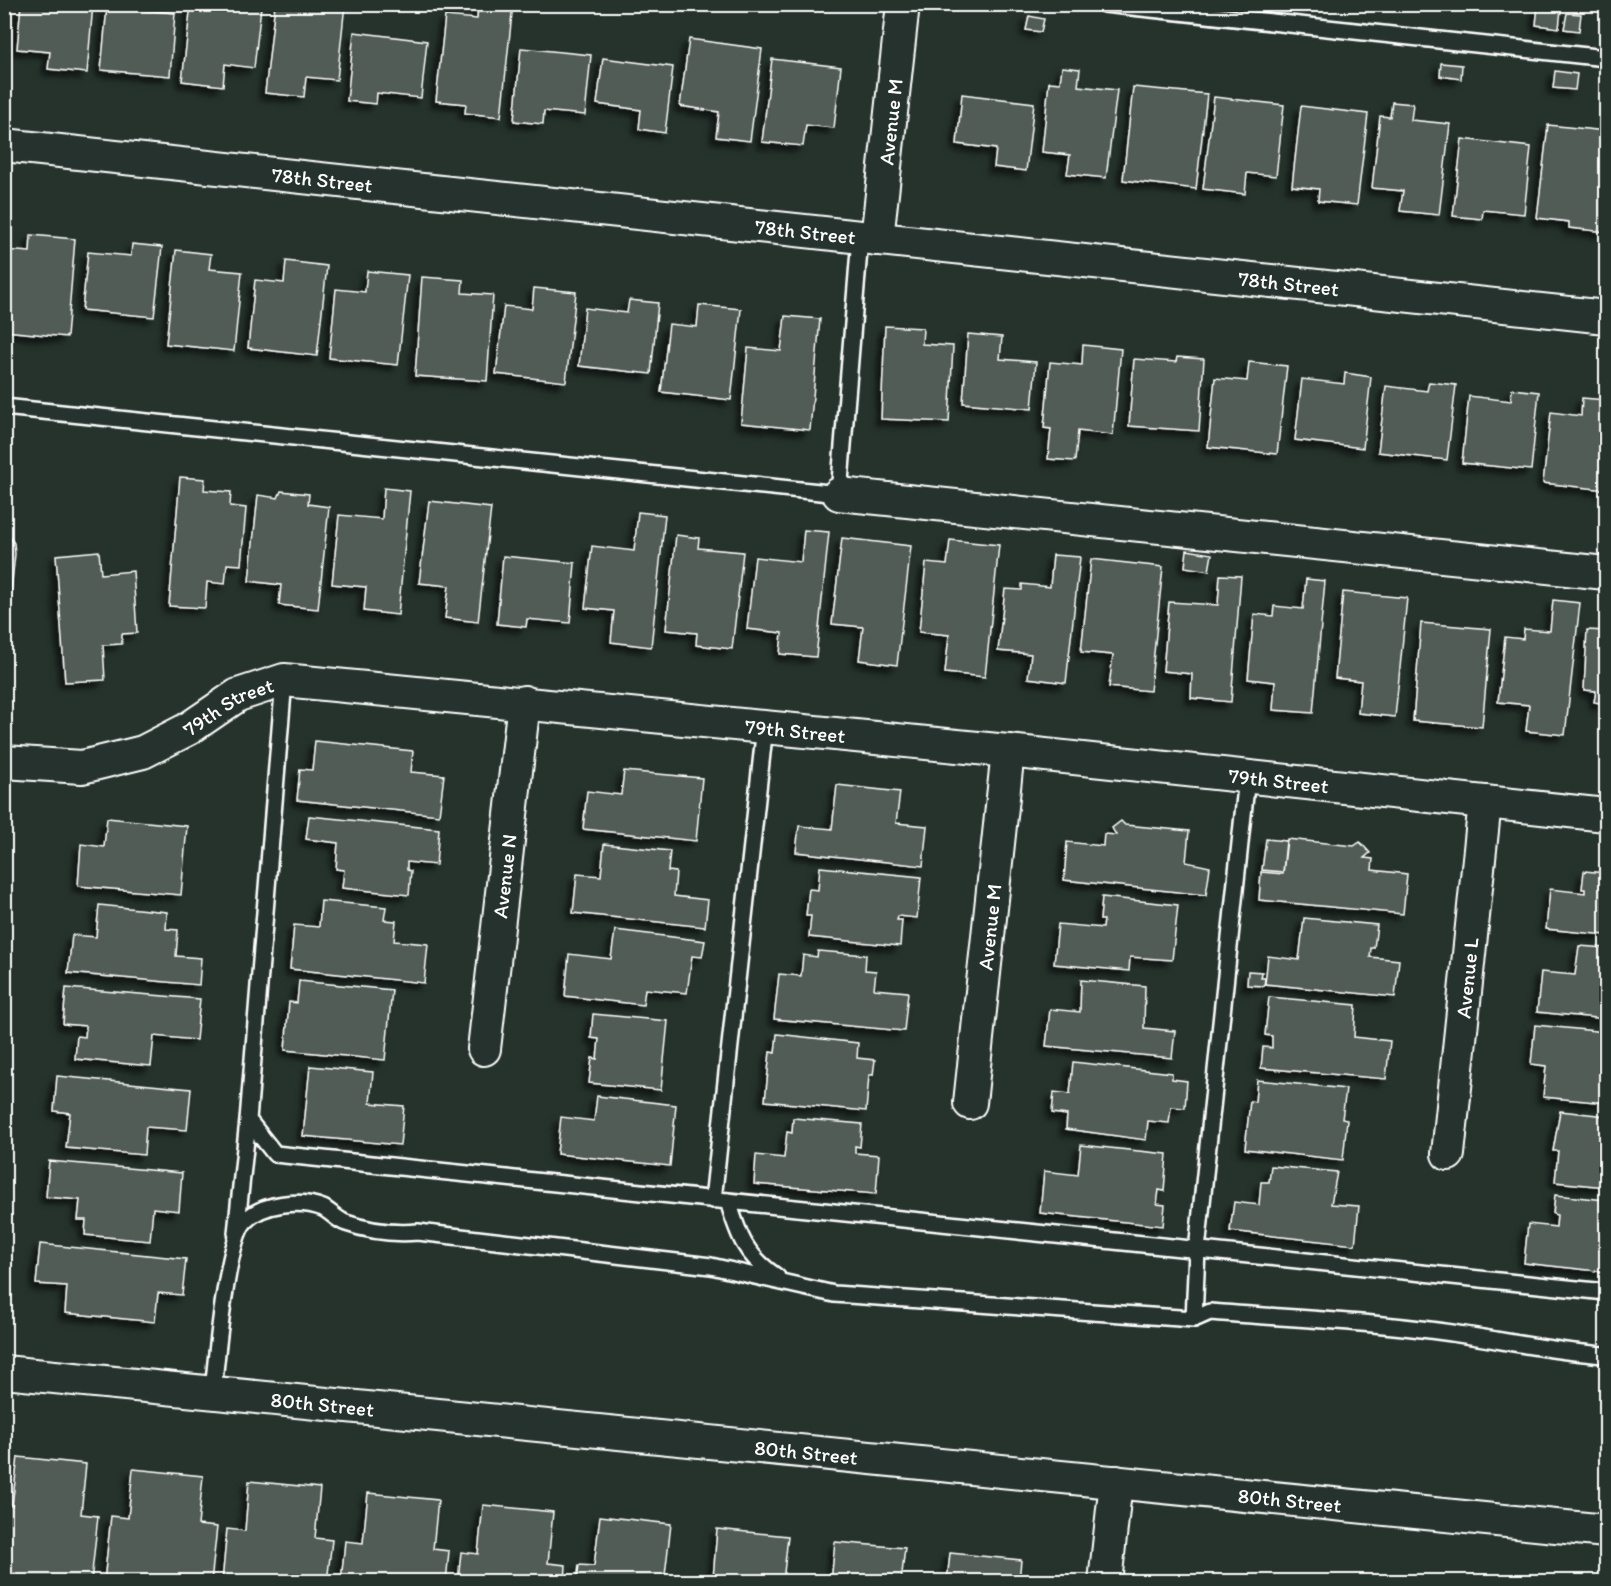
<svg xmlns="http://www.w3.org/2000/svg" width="1611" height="1586" viewBox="0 0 1611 1586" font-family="Itim,sans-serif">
  <defs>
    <filter id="shadow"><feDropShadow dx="-5.5" dy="5.5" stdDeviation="3" flood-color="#0009"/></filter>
  </defs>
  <rect width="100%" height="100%" fill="#26332d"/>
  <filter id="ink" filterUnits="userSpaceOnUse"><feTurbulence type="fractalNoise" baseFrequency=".0167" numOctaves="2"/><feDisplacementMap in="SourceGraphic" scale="12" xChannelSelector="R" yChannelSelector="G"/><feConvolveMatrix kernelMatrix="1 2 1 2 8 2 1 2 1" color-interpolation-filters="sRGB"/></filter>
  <g filter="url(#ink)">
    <path fill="#515c57" stroke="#fff" stroke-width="1.5" filter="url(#shadow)" d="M 4,4 L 8,4 L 4,45 Z
      M 21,4 L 93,4 L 87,73 L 48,69 L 50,52 L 17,49 Z
      M 191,4 L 261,7 L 254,68 L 225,64 L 223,86 L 182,81 Z
      M 275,4 L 345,4 L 337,80 L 306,77 L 304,97 L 265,93 Z
      M 478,4 L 513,4 L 501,117 L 465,113 L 466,104 L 436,101 L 445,16 L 477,19 Z
      M 1538,6 L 1561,9 L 1559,28 L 1536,25 Z
      M 107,7 L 175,13 L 170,76 L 101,70 Z
      M 1567,13 L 1581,14 L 1579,31 L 1564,29 Z
      M 1029,16 L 1044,19 L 1041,32 L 1026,30 Z
      M 354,32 L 427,41 L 421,98 L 377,93 L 376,104 L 347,101 Z
      M 689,39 L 762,49 L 750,141 L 716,137 L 719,112 L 680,106 Z
      M 521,48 L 591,55 L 585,115 L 544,111 L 543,124 L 514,121 Z
      M 603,58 L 673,67 L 665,133 L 639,129 L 641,110 L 597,104 Z
      M 772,59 L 841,67 L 834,128 L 806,125 L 803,146 L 762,142 Z
      M 1441,63 L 1462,65 L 1461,79 L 1440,76 Z
      M 1062,67 L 1080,69 L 1078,86 L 1117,90 L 1106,178 L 1067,174 L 1070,155 L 1042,152 L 1049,82 L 1060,83 Z
      M 1555,71 L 1577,74 L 1575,90 L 1553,88 Z
      M 1133,87 L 1207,94 L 1196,189 L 1123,180 Z
      M 962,94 L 1034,103 L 1026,171 L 994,167 L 996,149 L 957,144 Z
      M 1214,97 L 1284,105 L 1276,176 L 1247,173 L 1245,194 L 1203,189 Z
      M 1392,102 L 1413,104 L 1411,120 L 1450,124 L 1439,215 L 1400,211 L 1403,191 L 1372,188 L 1380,116 L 1390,117 Z
      M 1301,106 L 1368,114 L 1357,205 L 1318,201 L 1319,189 L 1292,186 Z
      M 1548,125 L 1606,131 L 1606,232 L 1569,228 L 1569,222 L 1537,218 Z
      M 1462,139 L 1531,147 L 1524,214 L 1483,210 L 1482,219 L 1453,216 Z
      M 31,235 L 75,239 L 67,337 L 4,331 L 4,250 L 30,252 Z
      M 132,244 L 162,247 L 154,317 L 82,310 L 88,252 L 131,256 Z
      M 176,250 L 211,254 L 209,269 L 242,272 L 234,351 L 166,344 Z
      M 286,261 L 327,266 L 317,356 L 248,348 L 255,280 L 284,283 Z
      M 367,271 L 408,275 L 398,365 L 329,358 L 336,289 L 365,292 Z
      M 422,277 L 463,280 L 462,293 L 493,295 L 487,381 L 415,376 Z
      M 534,288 L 576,292 L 566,382 L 496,374 L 504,306 L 532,309 Z
      M 629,300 L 658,303 L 651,374 L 579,366 L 585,308 L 627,313 Z
      M 699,305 L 741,309 L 731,400 L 661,392 L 669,324 L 697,327 Z
      M 785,316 L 820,319 L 810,430 L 741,423 L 748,348 L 781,351 Z
      M 885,326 L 923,328 L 922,344 L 953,346 L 949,422 L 881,419 Z
      M 968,334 L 1002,337 L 1000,359 L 1036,362 L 1032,409 L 963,403 Z
      M 1083,345 L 1121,349 L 1113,435 L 1078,431 L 1075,461 L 1048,459 L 1051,429 L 1044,428 L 1050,362 L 1082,365 Z
      M 1177,357 L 1204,359 L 1199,431 L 1129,426 L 1134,359 L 1176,362 Z
      M 1249,362 L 1287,366 L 1277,454 L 1208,447 L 1215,378 L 1247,381 Z
      M 1345,373 L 1371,377 L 1363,448 L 1295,440 L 1302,379 L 1344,384 Z
      M 1429,382 L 1456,385 L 1447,460 L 1378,452 L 1386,386 L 1427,391 Z
      M 1512,389 L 1539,392 L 1531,470 L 1462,463 L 1469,396 L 1511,401 Z
      M 1582,398 L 1606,400 L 1606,490 L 1543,483 L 1551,412 L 1581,416 Z
      M 180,477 L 205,479 L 204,490 L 231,492 L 230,506 L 246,508 L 241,565 L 227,564 L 225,584 L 207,582 L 205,608 L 169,606 Z
      M 384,488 L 410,491 L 398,615 L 364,611 L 366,587 L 332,584 L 339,515 L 382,519 Z
      M 281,491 L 309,494 L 308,504 L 329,507 L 318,609 L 279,605 L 281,585 L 249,581 L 258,495 L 278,498 Z
      M 429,501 L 491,508 L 478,622 L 445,618 L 449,586 L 419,583 Z
      M 638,512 L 665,515 L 651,647 L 611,642 L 614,611 L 585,608 L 592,546 L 634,551 Z
      M 804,530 L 829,532 L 816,657 L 780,654 L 782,633 L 747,629 L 755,557 L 801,562 Z
      M 4,535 L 9,536 L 14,543 L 15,554 L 5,647 Z
      M 676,535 L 699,538 L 698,548 L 743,552 L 732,649 L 696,645 L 697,633 L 666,630 Z
      M 842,538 L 911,546 L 897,665 L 859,660 L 863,627 L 832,624 Z
      M 950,540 L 999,545 L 985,677 L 945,673 L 949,635 L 919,632 L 926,563 L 947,565 Z
      M 1187,550 L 1212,554 L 1209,571 L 1185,567 Z
      M 99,551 L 101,574 L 133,571 L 137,633 L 122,634 L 122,644 L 103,645 L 105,680 L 65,682 L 56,555 Z
      M 1053,555 L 1080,557 L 1066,683 L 1028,678 L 1031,654 L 998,651 L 1005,589 L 1022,590 L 1022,584 L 1050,587 Z
      M 503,556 L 575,563 L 570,623 L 527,619 L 526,627 L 497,624 Z
      M 1091,559 L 1163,567 L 1150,691 L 1109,687 L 1113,655 L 1081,652 Z
      M 1220,575 L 1241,576 L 1231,702 L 1191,698 L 1192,674 L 1163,671 L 1169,602 L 1218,605 Z
      M 1306,579 L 1325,581 L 1313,713 L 1273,710 L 1275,682 L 1248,679 L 1254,614 L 1273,616 L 1274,606 L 1303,609 Z
      M 1343,592 L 1407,598 L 1395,717 L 1358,713 L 1361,681 L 1335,678 Z
      M 1553,600 L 1580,603 L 1565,735 L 1526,731 L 1529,705 L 1498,702 L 1505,637 L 1523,639 L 1524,629 L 1550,631 Z
      M 1421,623 L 1491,629 L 1482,727 L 1413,721 Z
      M 1587,630 L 1606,631 L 1606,704 L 1594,702 L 1596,691 L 1584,690 Z
      M 315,741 L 413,751 L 411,772 L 444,775 L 439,815 L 297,800 L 300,769 L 312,770 Z
      M 624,771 L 702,778 L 696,841 L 583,829 L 587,791 L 621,795 Z
      M 837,785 L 900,792 L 896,823 L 927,826 L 923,866 L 796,852 L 799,826 L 832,829 Z
      M 309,816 L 439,829 L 436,865 L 407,862 L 407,870 L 411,871 L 409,895 L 342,888 L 344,870 L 336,869 L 338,843 L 306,839 Z
      M 107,818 L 187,826 L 181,895 L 78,886 L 81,844 L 104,847 Z
      M 1121,821 L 1125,825 L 1189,831 L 1186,862 L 1210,867 L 1206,895 L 1064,880 L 1067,842 L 1103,846 L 1104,834 L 1116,835 L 1112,828 Z
      M 1266,839 L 1286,841 L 1283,872 L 1262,870 Z
      M 1287,839 L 1354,846 L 1360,842 L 1370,853 L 1364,858 L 1373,859 L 1372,870 L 1407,874 L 1403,914 L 1259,900 L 1261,872 L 1283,874 Z
      M 604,844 L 670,851 L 668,871 L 676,872 L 674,896 L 708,900 L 705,927 L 573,913 L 577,874 L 601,876 Z
      M 820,867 L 921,877 L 917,918 L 898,916 L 897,920 L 902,920 L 900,946 L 809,937 L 811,916 L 806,916 L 809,889 L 818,890 Z
      M 1584,871 L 1606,873 L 1606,935 L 1546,929 L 1550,889 L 1585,893 L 1585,889 L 1582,889 Z
      M 1102,897 L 1178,905 L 1172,960 L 1130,957 L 1129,971 L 1054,964 L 1058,924 L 1103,928 L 1104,920 L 1100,920 Z
      M 321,901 L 386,907 L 384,920 L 396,921 L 394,941 L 428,944 L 424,983 L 290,969 L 294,925 L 319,927 Z
      M 99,905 L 167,912 L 166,929 L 178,930 L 176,956 L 201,958 L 199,985 L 68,973 L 72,935 L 96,937 Z
      M 1304,918 L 1377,925 L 1374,948 L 1371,948 L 1370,957 L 1399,960 L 1395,997 L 1265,984 L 1268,956 L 1299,960 Z
      M 615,930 L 705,941 L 702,957 L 692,956 L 687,993 L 645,989 L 643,1005 L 565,996 L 569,954 L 611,959 Z
      M 1579,946 L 1606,948 L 1606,1019 L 1537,1012 L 1541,972 L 1575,975 Z
      M 818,951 L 866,955 L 865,970 L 876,971 L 874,989 L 908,992 L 904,1031 L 774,1019 L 779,974 L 801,976 L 803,955 L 817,957 Z
      M 1248,971 L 1262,972 L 1261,978 L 1265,978 L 1264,986 L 1247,985 Z
      M 1081,980 L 1145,986 L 1144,1028 L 1175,1031 L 1172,1058 L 1046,1046 L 1050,1009 L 1080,1012 Z
      M 299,981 L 392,990 L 385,1060 L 285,1050 L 289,1002 L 297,1003 Z
      M 66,988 L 200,999 L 196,1040 L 154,1036 L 151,1066 L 75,1059 L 77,1036 L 85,1037 L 86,1026 L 63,1024 Z
      M 1269,997 L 1356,1005 L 1354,1037 L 1390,1041 L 1386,1079 L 1261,1068 L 1263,1047 L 1272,1048 L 1272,1036 L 1265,1035 Z
      M 593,1014 L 668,1021 L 661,1090 L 589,1083 L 592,1058 L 597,1059 L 599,1039 L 591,1038 Z
      M 1535,1025 L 1606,1032 L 1606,1103 L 1543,1097 L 1546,1066 L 1531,1064 Z
      M 777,1034 L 858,1043 L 857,1058 L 875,1060 L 873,1075 L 869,1075 L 866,1111 L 765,1101 L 770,1052 L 775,1053 Z
      M 1073,1062 L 1172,1073 L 1172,1079 L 1187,1081 L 1185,1108 L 1171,1107 L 1169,1123 L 1148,1121 L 1146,1140 L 1066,1129 L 1067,1115 L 1052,1113 L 1054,1092 L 1070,1094 Z
      M 310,1066 L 373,1072 L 370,1103 L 404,1106 L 400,1145 L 303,1136 Z
      M 57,1076 L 191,1089 L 187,1130 L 146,1127 L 144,1155 L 66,1148 L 70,1113 L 54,1111 Z
      M 1257,1080 L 1346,1089 L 1342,1119 L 1347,1120 L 1343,1160 L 1245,1149 L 1250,1101 L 1255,1102 Z
      M 597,1096 L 676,1105 L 670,1166 L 557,1154 L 561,1117 L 594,1121 Z
      M 1560,1111 L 1606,1116 L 1606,1187 L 1555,1182 L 1558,1151 L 1553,1151 Z
      M 793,1118 L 862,1124 L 860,1147 L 855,1146 L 855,1153 L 879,1155 L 876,1194 L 754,1184 L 756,1155 L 784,1158 L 787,1132 L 792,1133 Z
      M 1081,1145 L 1167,1154 L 1164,1191 L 1159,1190 L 1157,1204 L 1165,1205 L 1163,1226 L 1040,1213 L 1044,1171 L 1078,1175 Z
      M 49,1161 L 182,1173 L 179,1211 L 153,1208 L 150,1241 L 85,1235 L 86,1220 L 78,1220 L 80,1200 L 46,1197 Z
      M 1271,1166 L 1337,1172 L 1331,1204 L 1359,1206 L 1355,1245 L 1230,1231 L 1234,1202 L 1259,1205 L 1261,1182 L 1269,1182 Z
      M 1555,1195 L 1606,1200 L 1606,1272 L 1524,1263 L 1528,1224 L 1556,1227 L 1557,1215 L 1553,1214 Z
      M 40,1244 L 186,1259 L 182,1295 L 158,1293 L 155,1322 L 65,1313 L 67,1286 L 36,1284 Z
      M 18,1457 L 86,1464 L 81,1514 L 98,1516 L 91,1582 L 4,1582 L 4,1505 L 12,1506 Z
      M 133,1469 L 203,1476 L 198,1525 L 217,1527 L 211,1582 L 104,1582 L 111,1516 L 128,1518 Z
      M 249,1481 L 320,1488 L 315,1538 L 332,1540 L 327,1582 L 222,1582 L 227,1529 L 245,1531 Z
      M 368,1493 L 438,1500 L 433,1549 L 449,1551 L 446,1582 L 341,1582 L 345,1541 L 363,1543 Z
      M 483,1505 L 553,1512 L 548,1563 L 566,1565 L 565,1582 L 458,1582 L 461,1552 L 478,1554 Z
      M 600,1516 L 671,1524 L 665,1575 L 682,1577 L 682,1582 L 577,1582 L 579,1565 L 594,1566 Z
      M 717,1529 L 788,1536 L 783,1582 L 695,1582 L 695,1578 L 713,1579 Z
      M 835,1542 L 905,1548 L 901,1582 L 831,1582 Z
      M 950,1553 L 1021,1560 L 1019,1582 L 947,1582 Z
      M 1176,1576 L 1237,1582 L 1175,1582 Z"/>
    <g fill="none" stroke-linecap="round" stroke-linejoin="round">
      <defs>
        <path id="service" d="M 1104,4 L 1606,58
          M 4,407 L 839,494 L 860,238
          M 284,680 L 248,1120 L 275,1154 L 1606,1292
          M 713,1200 L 765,726
          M 728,1201 C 739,1237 745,1255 777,1277
          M 236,1233 L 248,1120
          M 1194,1319 L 1197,1250 L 1247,777
          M 213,1392 C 216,1361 227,1240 245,1221 C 262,1203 300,1199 323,1208 C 331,1212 337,1220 346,1223 C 369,1231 394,1234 418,1232 L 711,1266 L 834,1294 L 1194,1319 L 1210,1312 C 1297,1319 1385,1322 1471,1336 C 1516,1343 1560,1352 1606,1355"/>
        <g id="minor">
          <path id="s1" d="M 4,145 L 1606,317"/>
          <path id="s2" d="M 877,239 L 903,4"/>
          <path d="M 839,494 L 1606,573"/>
          <path id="s3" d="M 4,762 L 82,767 L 143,752 L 188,729 L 238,695 L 284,680 L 1008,751 L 1606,815"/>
          <path id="s4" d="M 484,1049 L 524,702"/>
          <path id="s5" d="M 970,1103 L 1008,751"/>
          <path id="s6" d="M 1448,1154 L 1485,802"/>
          <path id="s7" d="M 4,1372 L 1606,1531"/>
          <path d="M 1105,1582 L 1116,1482"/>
        </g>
      </defs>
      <use href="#service" stroke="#fff" stroke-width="20"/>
      <use href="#minor" stroke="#fff" stroke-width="36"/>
      <use href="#service" stroke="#26332d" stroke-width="15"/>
      <use href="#minor" stroke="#26332d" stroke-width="32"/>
    </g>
  </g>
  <g text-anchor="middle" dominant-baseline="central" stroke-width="4.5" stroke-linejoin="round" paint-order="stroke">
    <g font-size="21" fill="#fff" stroke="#26332d">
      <text stroke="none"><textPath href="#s2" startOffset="118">Avenue M</textPath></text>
      <text stroke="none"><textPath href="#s1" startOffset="320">78th Street</textPath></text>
      <text stroke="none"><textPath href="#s1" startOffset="806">78th Street</textPath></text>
      <text stroke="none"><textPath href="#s1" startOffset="1292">78th Street</textPath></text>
      <text stroke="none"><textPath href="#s3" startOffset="238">79th Street</textPath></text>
      <text stroke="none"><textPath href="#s3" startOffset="814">79th Street</textPath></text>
      <text stroke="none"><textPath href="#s3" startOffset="1300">79th Street</textPath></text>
      <text stroke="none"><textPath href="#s4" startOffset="174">Avenue N</textPath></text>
      <text stroke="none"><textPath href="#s5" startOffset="177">Avenue M</textPath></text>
      <text stroke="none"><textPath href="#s6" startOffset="177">Avenue L</textPath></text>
      <text stroke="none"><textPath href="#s7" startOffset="320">80th Street</textPath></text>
      <text stroke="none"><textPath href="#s7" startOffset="806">80th Street</textPath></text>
      <text stroke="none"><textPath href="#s7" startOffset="1292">80th Street</textPath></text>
    </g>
  </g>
  <rect width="1611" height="1586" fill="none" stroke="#26332d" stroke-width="24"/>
  <rect x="12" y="12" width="1587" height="1562" fill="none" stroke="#fff" stroke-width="2" filter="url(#ink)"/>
</svg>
